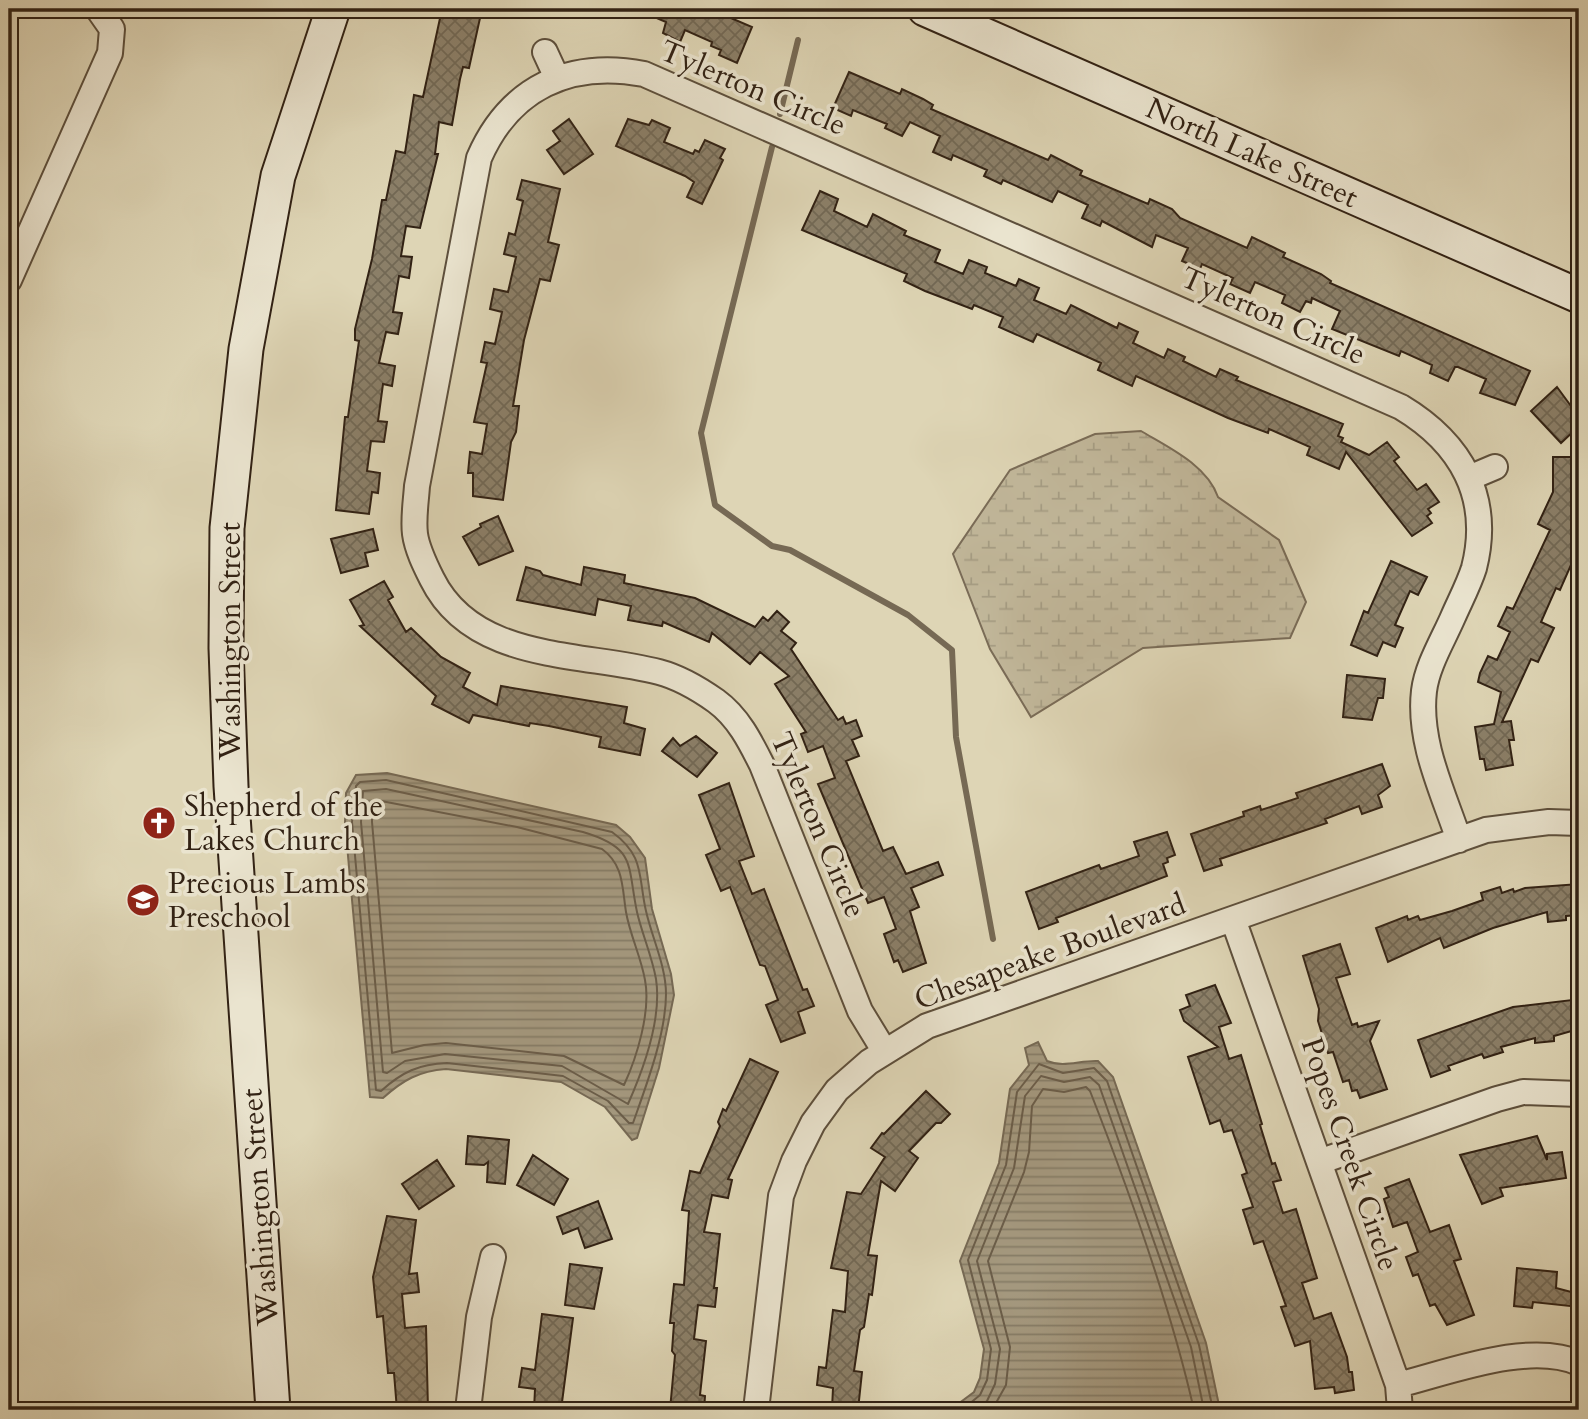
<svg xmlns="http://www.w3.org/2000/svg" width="1588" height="1419" viewBox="0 0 1588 1419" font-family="Cardo,serif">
  <defs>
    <pattern id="wetland-marsh" width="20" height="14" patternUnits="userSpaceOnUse" patternTransform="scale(1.75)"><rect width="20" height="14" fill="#c1b79a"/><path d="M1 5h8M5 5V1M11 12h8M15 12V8" fill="none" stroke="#a69d84"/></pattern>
    <pattern id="water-rules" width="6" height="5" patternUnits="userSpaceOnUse" patternTransform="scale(1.75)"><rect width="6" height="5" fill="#a4987e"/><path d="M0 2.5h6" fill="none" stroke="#867c66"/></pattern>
    <pattern id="building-cross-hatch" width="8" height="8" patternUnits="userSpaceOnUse" patternTransform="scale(1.75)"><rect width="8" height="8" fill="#8b7f68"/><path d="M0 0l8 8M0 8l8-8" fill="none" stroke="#726854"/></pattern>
  </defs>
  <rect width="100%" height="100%" fill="#ded5b5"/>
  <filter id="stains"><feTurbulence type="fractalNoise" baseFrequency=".00286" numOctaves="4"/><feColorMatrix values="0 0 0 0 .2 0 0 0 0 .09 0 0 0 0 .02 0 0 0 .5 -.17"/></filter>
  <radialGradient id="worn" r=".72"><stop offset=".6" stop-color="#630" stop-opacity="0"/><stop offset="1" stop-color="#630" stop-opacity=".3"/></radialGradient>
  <path fill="url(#wetland-marsh)" stroke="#7a6c57" stroke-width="2" d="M 1141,431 C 1168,447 1207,465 1218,497 L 1279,540 L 1306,602 L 1290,638 L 1143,648 L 1031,717 L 990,649 L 953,554 L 1010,470 L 1095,434 Z"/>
  <path fill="url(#water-rules)" stroke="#766954" stroke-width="2" d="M 387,773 L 616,825 L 630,837 L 645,858 L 652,909 L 671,974 L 674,995 L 659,1068 L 637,1138 L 632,1140 L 605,1107 L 561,1082 L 446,1069 C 419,1071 403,1080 383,1098 L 370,1097 L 345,823 L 346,793 L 356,775 Z
    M 1038,1042 L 1047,1061 C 1064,1068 1080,1060 1098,1061 L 1113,1077 L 1206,1343 L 1220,1410 L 950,1410 L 974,1392 L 980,1378 L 984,1349 L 960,1261 L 999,1163 L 1010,1089 L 1029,1065 L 1025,1048 Z"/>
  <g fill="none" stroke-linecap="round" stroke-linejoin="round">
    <path stroke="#6b5d49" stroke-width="2" d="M 386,780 L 612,832 C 645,856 638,876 646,911 C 652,938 666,966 666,994 C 666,1034 646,1086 633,1123 L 629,1123 L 608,1101 L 563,1076 L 447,1063 C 419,1064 402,1072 381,1091 L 376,1090 L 352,822 L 356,786 L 360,782 Z
      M 386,789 L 583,832 C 637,848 627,865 637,912 C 642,934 652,956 656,979 C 662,1018 644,1068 628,1104 L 562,1066 L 445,1054 L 405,1061 L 387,1073 L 383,1072 L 361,822 L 363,791 Z
      M 376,800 L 517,827 L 602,849 C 624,865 622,887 626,912 C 630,935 641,957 645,980 C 651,1011 637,1057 624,1085 L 564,1056 L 446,1043 L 424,1045 L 392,1053 L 372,822 L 372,803 Z
      M 962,1410 L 980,1395 L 987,1380 L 991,1349 L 968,1260 L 1006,1165 L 1017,1092 L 1039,1064 L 1063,1073 L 1094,1068 L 1107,1081 L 1199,1345 L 1213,1410
      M 976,1410 L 987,1401 L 995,1384 L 1000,1349 L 977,1261 L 1014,1168 L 1025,1096 L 1041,1076 L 1064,1082 L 1090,1077 L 1099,1085 L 1191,1347 L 1204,1410
      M 992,1410 L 1006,1385 L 1010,1347 L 988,1261 L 1024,1172 L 1029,1152 L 1032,1106 L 1043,1089 L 1064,1092 L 1086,1087 L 1090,1091 C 1130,1193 1170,1304 1194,1410"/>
    <path stroke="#766954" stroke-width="6" d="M 780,114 L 798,40
      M 772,147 L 701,433 L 715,505 L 772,546 L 790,550 L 908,615 L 952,650 L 956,737 L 993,939"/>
  </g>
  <path fill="url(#building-cross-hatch)" stroke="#322214" stroke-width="2" d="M 442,9 L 482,9 L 469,68 L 463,67 L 460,79 L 452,125 L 439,122 L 435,154 L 438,154 L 420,228 L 406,226 L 401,256 L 412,257 L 409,278 L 399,276 L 393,312 L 402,313 L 398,334 L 386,332 L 379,363 L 395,366 L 392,386 L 383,384 L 378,421 L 387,422 L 384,442 L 371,441 L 367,471 L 380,473 L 378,493 L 372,492 L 369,514 L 336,510 L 345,417 L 348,417 L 359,341 L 355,340 L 355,329 L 372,259 L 382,200 L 386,200 L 396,151 L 405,153 L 414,95 L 423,97 Z
    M 636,9 L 710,9 L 752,27 L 737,63 L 719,55 L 721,50 L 711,46 L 712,42 L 685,30 L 680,42 L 663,33 L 666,22 Z
    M 849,72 L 900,94 L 902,89 L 923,99 L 933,105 L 931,109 L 1048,160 L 1051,155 L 1082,171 L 1080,175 L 1148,204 L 1150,199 L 1172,209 L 1180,218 L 1247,248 L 1252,237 L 1285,253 L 1283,257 L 1321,274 L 1331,281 L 1330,283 L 1530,371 L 1515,405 L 1480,393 L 1486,379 L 1458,367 L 1455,367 L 1448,381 L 1430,373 L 1432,365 L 1401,351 L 1399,356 L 1332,329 L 1340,311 L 1312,298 L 1311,303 L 1306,301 L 1300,312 L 1282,303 L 1285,295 L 1255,282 L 1250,293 L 1230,284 L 1233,278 L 1202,264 L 1200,269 L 1182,261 L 1188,248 L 1156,235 L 1152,247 L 1102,221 L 1100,226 L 1082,218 L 1088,205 L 1058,191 L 1052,202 L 1003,180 L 1001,184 L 984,176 L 987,170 L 953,155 L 951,160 L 933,152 L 940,136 L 910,122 L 902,136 L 885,128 L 887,124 L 853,110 L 851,116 L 833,108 Z
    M 569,119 L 593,154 L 564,174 L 547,150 L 560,141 L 553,131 Z
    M 628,119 L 649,125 L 652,120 L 670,128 L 664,142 L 693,154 L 695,150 L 699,152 L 705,140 L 725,149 L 720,158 L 723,160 L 702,204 L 687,197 L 694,182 L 685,176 L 616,146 Z
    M 522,180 L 560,189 L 548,242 L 559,245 L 550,281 L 540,279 L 524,340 L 513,406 L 519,406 L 516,432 L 511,442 L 503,500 L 473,496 L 473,473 L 468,473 L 470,452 L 482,454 L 487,424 L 474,422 L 487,363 L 481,362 L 485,342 L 495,344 L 502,312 L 490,309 L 494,289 L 508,292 L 516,257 L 504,254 L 509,233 L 515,235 L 523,201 L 517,199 Z
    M 820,191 L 838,199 L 834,211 L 867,227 L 873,214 L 906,231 L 904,235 L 940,250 L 935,262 L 963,274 L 969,260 L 987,267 L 985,273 L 1016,286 L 1019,279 L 1039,288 L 1034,300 L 1066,314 L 1071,305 L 1117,328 L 1119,323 L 1138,332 L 1133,343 L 1164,358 L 1168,349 L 1185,357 L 1183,361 L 1216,377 L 1220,369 L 1238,377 L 1236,380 L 1343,424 L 1338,436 L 1343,438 L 1341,442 L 1369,455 L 1387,442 L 1399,457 L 1394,461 L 1417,490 L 1426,484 L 1439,502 L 1428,509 L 1431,513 L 1427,516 L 1432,523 L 1412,536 L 1346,452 L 1339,469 L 1307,455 L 1310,447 L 1269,429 L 1268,433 L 1228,418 L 1136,376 L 1132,386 L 1098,370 L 1101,363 L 1037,334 L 1033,342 L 999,327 L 1003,317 L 974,305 L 972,309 L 925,291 L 904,281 L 907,274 L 802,230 Z
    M 1557,387 L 1579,417 L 1579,426 L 1561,443 L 1531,411 Z
    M 1553,457 L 1579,457 L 1579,560 L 1574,558 L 1560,590 L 1556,588 L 1541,622 L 1554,628 L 1538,662 L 1531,659 L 1502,722 L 1511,721 L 1514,740 L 1509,740 L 1513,765 L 1486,770 L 1484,759 L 1480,759 L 1475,727 L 1494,724 L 1501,692 L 1478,682 L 1480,673 L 1488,656 L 1497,660 L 1510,632 L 1498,626 L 1507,607 L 1513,609 L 1550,530 L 1538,524 L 1553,492 Z
    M 498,516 L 513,551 L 479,565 L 463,537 L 481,527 L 480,524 Z
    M 373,529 L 378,550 L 365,553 L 368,566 L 341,573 L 331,539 Z
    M 1391,561 L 1427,577 L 1418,595 L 1410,591 L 1395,625 L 1403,628 L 1395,647 L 1383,642 L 1377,656 L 1351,645 L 1364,611 L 1368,613 Z
    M 526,567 L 540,571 L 543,575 L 581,585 L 584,567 L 625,575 L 624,583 L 695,598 L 755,627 L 763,617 L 768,621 L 777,611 L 789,622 L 781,631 L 796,643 L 791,649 L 838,720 L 843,717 L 846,724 L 856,720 L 862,736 L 852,740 L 859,756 L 846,761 L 883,851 L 893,847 L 906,874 L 938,862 L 943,875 L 911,888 L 919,907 L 910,911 L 926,963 L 903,972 L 898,960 L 894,962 L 884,934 L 896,929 L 884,897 L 868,903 L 818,784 L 835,778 L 823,746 L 808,752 L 801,734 L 806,732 L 775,684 L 789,676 L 760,652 L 750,664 L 712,633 L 709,642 L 663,622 L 662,626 L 628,620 L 631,606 L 598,599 L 595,615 L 517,600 Z
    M 384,581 L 393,597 L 388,600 L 406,632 L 411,628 L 441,657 L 470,673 L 463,687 L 497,705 L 501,686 L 627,707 L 624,723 L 645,729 L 640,755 L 599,747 L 601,737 L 549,726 L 530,723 L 529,726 L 473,715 L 469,723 L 432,704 L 436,696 L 360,626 L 364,625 L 350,600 Z
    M 1347,675 L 1385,679 L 1383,698 L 1378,698 L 1372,720 L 1343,717 Z
    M 696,736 L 717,753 L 697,777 L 662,751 L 673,738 L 680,746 Z
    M 1382,764 L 1390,786 L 1378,795 L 1382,807 L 1362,814 L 1359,806 L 1325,819 L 1327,823 L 1220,859 L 1222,865 L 1204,871 L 1191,834 L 1244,816 L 1243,812 L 1260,806 L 1261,810 L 1298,798 L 1296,793 Z
    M 729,783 L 754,856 L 739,861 L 752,894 L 764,889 L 803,990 L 807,989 L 814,1006 L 798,1012 L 805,1033 L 781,1042 L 766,1005 L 778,1000 L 765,966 L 760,965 L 730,887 L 721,891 L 706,855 L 720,849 L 699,795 Z
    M 1167,832 L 1175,855 L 1167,858 L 1168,862 L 1163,864 L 1167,876 L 1056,918 L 1058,922 L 1039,929 L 1026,892 L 1099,865 L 1101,869 L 1139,856 L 1134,842 Z
    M 1579,884 L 1579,915 L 1566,916 L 1566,920 L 1548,922 L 1547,912 L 1493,928 L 1444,948 L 1440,938 L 1388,962 L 1376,928 L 1407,916 L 1408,920 L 1418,916 L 1420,920 L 1452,911 L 1483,900 L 1481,893 L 1500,887 L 1502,893 L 1513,889 L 1514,892 L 1525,888 Z
    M 1340,944 L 1350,974 L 1336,978 L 1352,1025 L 1357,1023 L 1358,1027 L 1379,1021 L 1370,1041 L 1387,1089 L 1360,1098 L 1357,1090 L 1352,1091 L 1349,1080 L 1343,1082 L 1333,1052 L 1328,1053 L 1318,1021 L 1319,1009 L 1303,956 Z
    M 1215,985 L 1231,1023 L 1219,1027 L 1229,1059 L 1241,1055 L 1262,1124 L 1260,1125 L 1272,1164 L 1275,1163 L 1281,1180 L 1273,1182 L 1283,1213 L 1296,1209 L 1317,1278 L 1302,1283 L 1314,1319 L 1331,1313 L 1347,1357 L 1349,1372 L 1352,1372 L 1354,1390 L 1335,1393 L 1334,1387 L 1315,1389 L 1310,1341 L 1295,1346 L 1281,1307 L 1286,1306 L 1263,1241 L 1254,1244 L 1243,1210 L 1253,1207 L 1242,1175 L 1247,1173 L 1232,1130 L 1224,1132 L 1220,1120 L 1210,1124 L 1188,1057 L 1218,1047 L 1184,1021 L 1180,1010 L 1190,1006 L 1186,995 Z
    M 1572,1000 L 1575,1030 L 1554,1036 L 1554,1041 L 1535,1043 L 1535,1038 L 1501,1047 L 1503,1052 L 1484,1058 L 1482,1054 L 1448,1066 L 1450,1070 L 1431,1077 L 1418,1040 L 1513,1007 Z
    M 750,1059 L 778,1072 L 728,1179 L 732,1180 L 728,1198 L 712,1195 L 704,1232 L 720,1234 L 714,1288 L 717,1288 L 715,1307 L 698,1305 L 694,1339 L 706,1341 L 700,1395 L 705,1396 L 704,1410 L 670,1410 L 675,1355 L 672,1351 L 674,1323 L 670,1323 L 674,1284 L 684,1285 L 689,1211 L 682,1210 L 690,1171 L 700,1173 L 720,1126 L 718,1122 L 723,1109 L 726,1111 Z
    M 926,1091 L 950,1114 L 941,1123 L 936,1123 L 909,1151 L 918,1158 L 895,1191 L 881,1181 L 868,1255 L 877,1256 L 872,1295 L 869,1294 L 864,1327 L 860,1330 L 854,1371 L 862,1372 L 858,1410 L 832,1409 L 833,1388 L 817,1385 L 819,1367 L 826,1368 L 833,1310 L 845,1312 L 848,1271 L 831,1268 L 847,1192 L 861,1194 L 885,1157 L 871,1148 L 882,1133 L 884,1134 Z
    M 468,1136 L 509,1140 L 505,1184 L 487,1182 L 488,1162 L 484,1165 L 466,1164 Z
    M 1537,1136 L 1547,1160 L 1547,1154 L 1562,1152 L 1566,1178 L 1500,1188 L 1503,1196 L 1482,1204 L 1460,1155 Z
    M 533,1155 L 568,1179 L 554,1205 L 517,1185 Z
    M 437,1160 L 454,1186 L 419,1209 L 402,1184 Z
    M 1409,1179 L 1430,1232 L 1449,1225 L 1461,1259 L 1454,1261 L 1474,1315 L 1447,1325 L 1435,1304 L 1430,1306 L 1418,1274 L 1413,1276 L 1406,1257 L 1418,1252 L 1407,1222 L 1393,1227 L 1384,1199 L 1389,1197 L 1385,1188 Z
    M 598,1201 L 612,1239 L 585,1248 L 578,1228 L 563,1234 L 557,1217 Z
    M 387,1216 L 416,1220 L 409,1274 L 417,1273 L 419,1292 L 402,1294 L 405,1328 L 426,1326 L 428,1410 L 397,1410 L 394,1373 L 388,1373 L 383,1316 L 377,1317 L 373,1277 Z
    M 570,1264 L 602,1268 L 594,1309 L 565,1305 Z
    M 1517,1268 L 1557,1272 L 1556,1288 L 1579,1294 L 1579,1307 L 1533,1302 L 1532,1308 L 1514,1306 Z
    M 542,1314 L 573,1318 L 561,1410 L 534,1410 L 535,1389 L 519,1387 L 522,1368 L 535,1370 Z"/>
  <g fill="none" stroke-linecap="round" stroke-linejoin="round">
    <defs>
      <path id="street" d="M 545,52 L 557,78
        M 9,280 L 110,53 L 112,29 L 98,9
        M 1469,478 L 1495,467
        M 1233,919 L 1398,1385 L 1400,1410
        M 885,1052 L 860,1011 L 762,765 C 750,741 738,717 716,701 C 699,689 678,677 659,672 C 580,652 473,662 432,579 C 425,565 417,549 415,534 C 413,519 416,501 417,486 L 479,158 C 510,87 570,60 644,74 L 1401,407 C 1461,443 1492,497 1474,568 C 1469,584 1460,601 1453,617 C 1443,640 1427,666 1424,691 C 1418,742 1443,792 1459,840
        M 1319,1162 L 1497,1099 L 1523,1092 L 1579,1094
        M 1398,1385 C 1450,1372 1529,1341 1579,1363
        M 468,1410 L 479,1317 L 493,1257
        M 756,1410 L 781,1196 L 794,1161 L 813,1123 L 837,1090 L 869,1062 L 927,1026 L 1486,830 L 1549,822 L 1579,823"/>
      <path id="secondary" d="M 925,9 L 1579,296
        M 273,1410 L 231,786 L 226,648 L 227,528 L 246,349 L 278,176 L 333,9"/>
    </defs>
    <use href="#street" stroke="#5d4f3c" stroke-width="28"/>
    <use href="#secondary" stroke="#322214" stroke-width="37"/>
    <use href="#street" stroke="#eae4cf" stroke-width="24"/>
    <use href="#secondary" stroke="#eae4cf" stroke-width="33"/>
  </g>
  <defs>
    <symbol id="church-disc" viewBox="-11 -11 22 22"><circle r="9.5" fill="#8f2418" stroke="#eae4cf"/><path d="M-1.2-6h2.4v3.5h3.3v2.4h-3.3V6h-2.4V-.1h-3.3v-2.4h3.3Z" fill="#fff"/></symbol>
    <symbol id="school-disc" viewBox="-11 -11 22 22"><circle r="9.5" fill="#8f2418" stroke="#eae4cf"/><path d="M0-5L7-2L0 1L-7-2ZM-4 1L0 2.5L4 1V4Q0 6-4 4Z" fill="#fff"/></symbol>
  </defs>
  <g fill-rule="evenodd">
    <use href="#church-disc" x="140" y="804" width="38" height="38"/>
    <use href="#school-disc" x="124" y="881" width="38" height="38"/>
  </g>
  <g text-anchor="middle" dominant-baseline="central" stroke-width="7" stroke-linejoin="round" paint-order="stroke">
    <g font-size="30" fill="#322214" stroke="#eae4cf">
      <text transform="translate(753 88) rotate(23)">Tylerton Circle</text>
      <text transform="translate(1252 153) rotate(24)">North Lake Street</text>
      <text transform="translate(1273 316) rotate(24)">Tylerton Circle</text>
      <text transform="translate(230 641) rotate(-90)">Washington Street</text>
      <text transform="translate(818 825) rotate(67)">Tylerton Circle</text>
      <text transform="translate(1050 952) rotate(-20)">Chesapeake Boulevard</text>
      <text transform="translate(1350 1154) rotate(71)">Popes Creek Circle</text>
      <text transform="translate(260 1207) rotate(-94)">Washington Street</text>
    </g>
    <g font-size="30" fill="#322214" stroke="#eae4cf" text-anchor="start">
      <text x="184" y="806">Shepherd of the<tspan x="184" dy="34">Lakes Church</tspan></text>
      <text x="168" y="883">Precious Lambs<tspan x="168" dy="34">Preschool</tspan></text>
    </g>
  </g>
  <rect width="1588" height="1419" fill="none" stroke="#ded5b5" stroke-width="35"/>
  <rect x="10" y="10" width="1567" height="1398" fill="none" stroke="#322214" stroke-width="3.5"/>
  <rect x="18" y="18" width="1553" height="1384" fill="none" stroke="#322214" stroke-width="2"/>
  <rect width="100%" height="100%" filter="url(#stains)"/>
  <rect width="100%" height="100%" fill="url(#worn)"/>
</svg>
